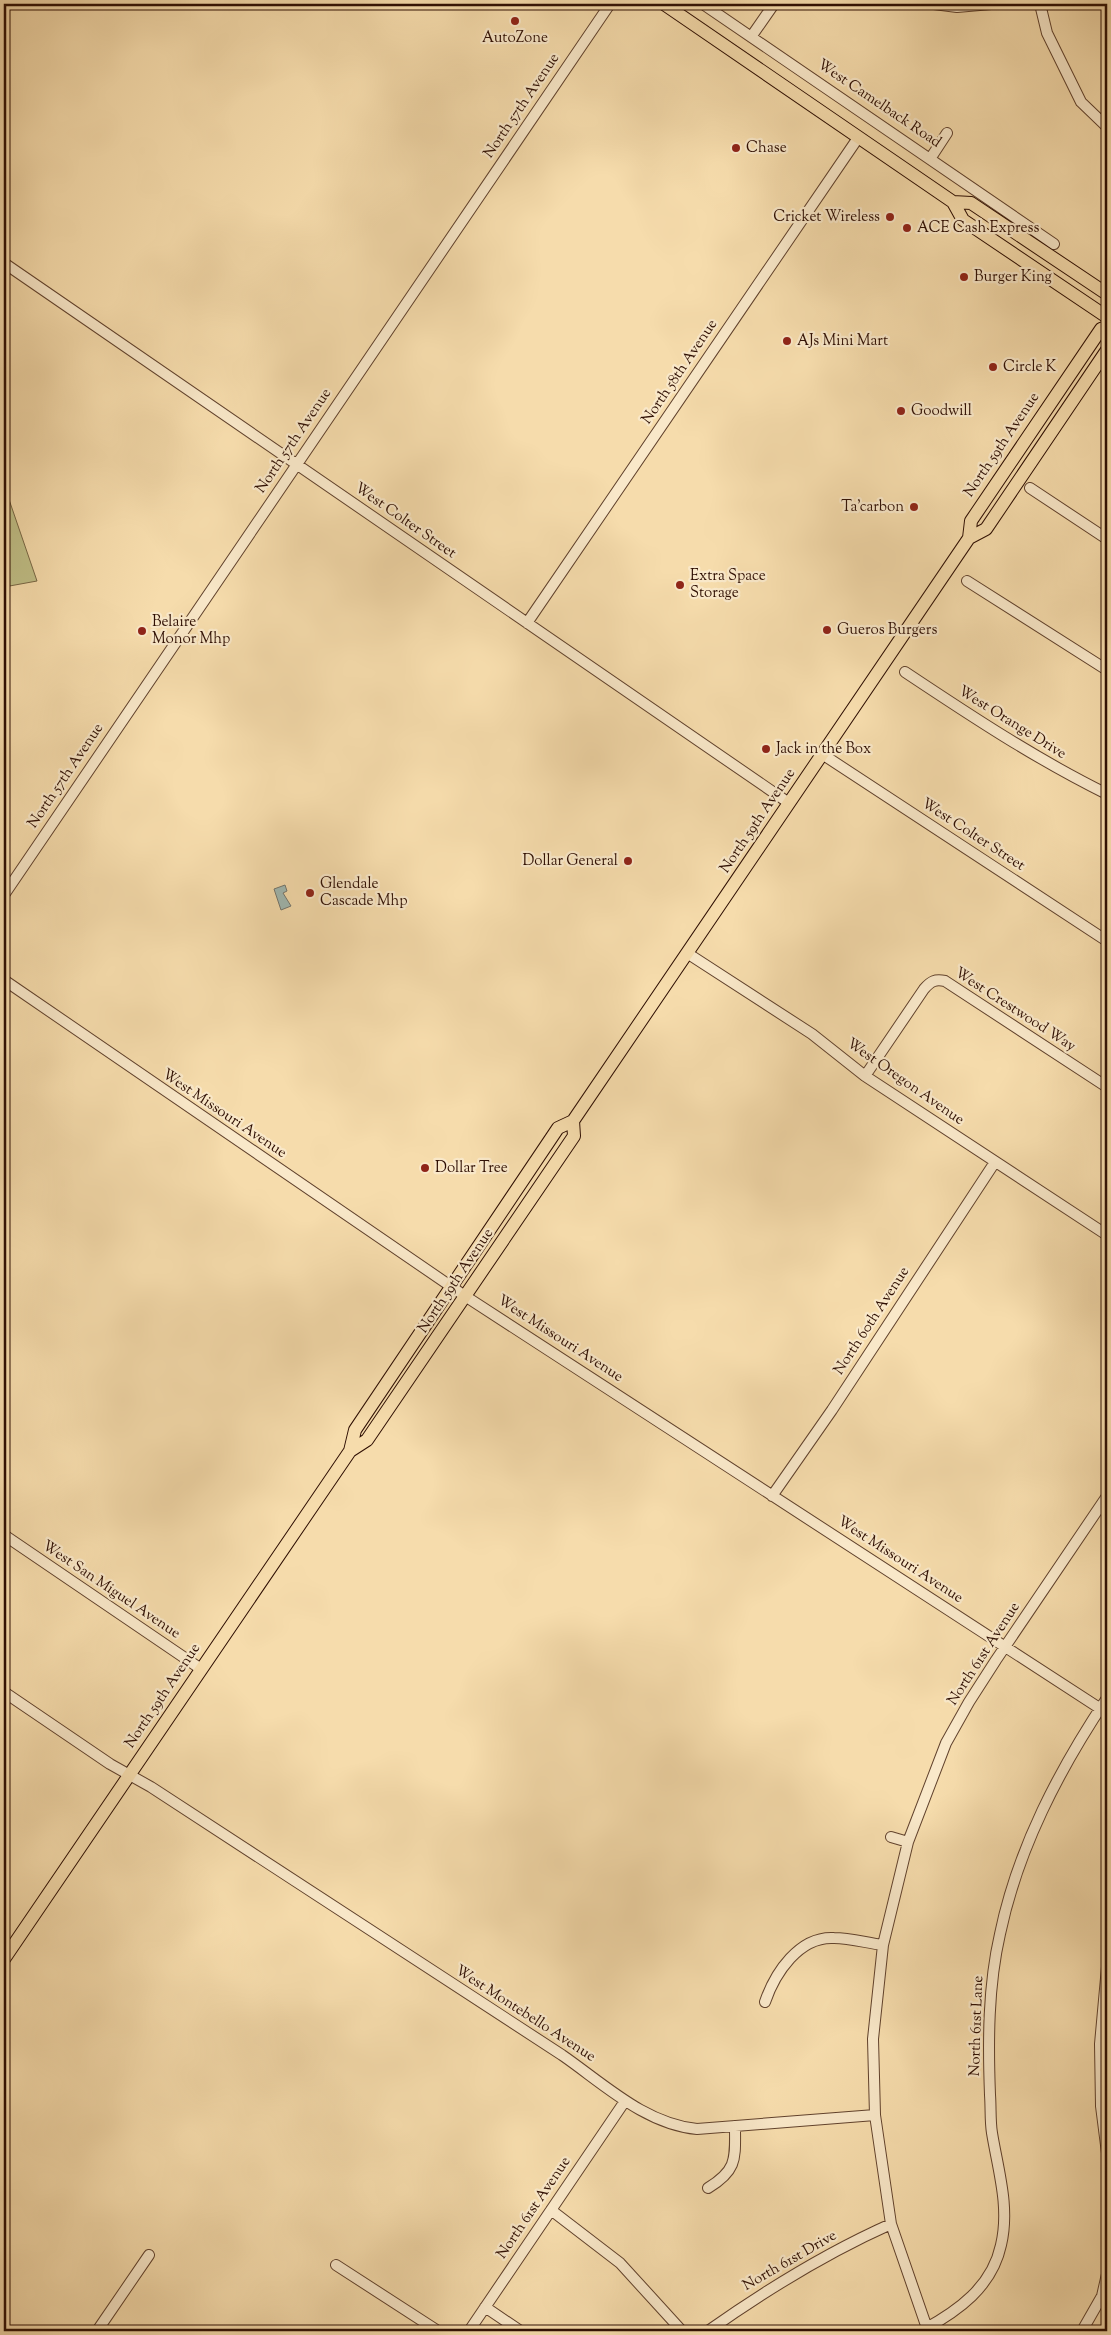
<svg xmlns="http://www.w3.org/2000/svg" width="1111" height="2335" viewBox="0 0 1111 2335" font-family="'Sorts Mill Goudy',serif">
  <rect width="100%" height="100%" fill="#f6dcac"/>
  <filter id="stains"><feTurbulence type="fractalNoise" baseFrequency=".004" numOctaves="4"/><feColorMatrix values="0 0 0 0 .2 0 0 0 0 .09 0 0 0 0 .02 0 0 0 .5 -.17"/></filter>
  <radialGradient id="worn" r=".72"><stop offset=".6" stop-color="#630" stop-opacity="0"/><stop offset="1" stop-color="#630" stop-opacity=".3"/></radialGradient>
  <path fill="#c0bf87" stroke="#786745" d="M 4,485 L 37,581 L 4,587 Z"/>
  <path fill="#a0b9b3" stroke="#73756d" d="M 285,885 L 287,891 L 283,893 L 291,906 L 281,910 L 274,889 Z"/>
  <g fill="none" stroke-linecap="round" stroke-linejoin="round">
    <defs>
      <path id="minor" d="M 703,4 L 1054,244
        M 934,4 L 957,7 L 991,4
        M 1040,4 L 1047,33 L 1081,102 L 1107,127
        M 751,37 L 774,4
        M 930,159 L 947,133
        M 4,263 L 789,803
        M 1030,488 L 1107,539
        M 967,581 L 1107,670
        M 527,623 L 858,138
        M 905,672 C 971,716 1036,759 1107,794
        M 822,754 L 1107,941
        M 4,895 L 610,4
        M 687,953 L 812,1034 L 865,1076 L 1107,1235
        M 4,980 L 465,1296 L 1107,1713
        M 865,1076 L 924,989 C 931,981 935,979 945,981 L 1107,1087
        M 772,1496 L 832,1410 L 995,1162
        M 4,1535 L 201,1669
        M 4,1692 L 110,1764 L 151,1787 L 562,2055 C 604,2084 645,2124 697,2129 L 875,2115
        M 891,1837 L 908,1842
        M 1107,1967 L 1100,2044 L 1101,2106 L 1107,2153
        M 765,2002 C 775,1973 799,1936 834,1938 C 850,1938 867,1943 883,1945
        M 708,2188 C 738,2170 735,2158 735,2126
        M 551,2210 L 620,2263 L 682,2331
        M 336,2265 L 438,2331
        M 485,2307 L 519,2330
        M 923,2330 C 958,2311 992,2287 1001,2245 C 1010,2207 998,2170 992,2133 C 990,2121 991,2108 990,2095 C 988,2042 988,1986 1000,1934 C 1018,1848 1059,1770 1107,1698
        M 97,2331 L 149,2255
        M 469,2331 L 625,2101
        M 708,2331 C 766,2290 826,2253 891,2224
        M 928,2331 L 891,2224 L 875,2115 L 873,2039 L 883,1945 L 908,1842 L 946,1743 L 969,1702 L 996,1660 L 1107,1496
        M 1082,2331 L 1102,2296 L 1107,2274"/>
      <path id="major" d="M 664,4 L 953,202 L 963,220 L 1107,317
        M 953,202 L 971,203 L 1107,294
        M 969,538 L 986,529 L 1107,350
        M 350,1451 L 367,1440 L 574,1136 L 573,1121
        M 4,1959 L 350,1451 L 355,1430 L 558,1128 L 573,1121 L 969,538 L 971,521 L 1101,329 L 1107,327"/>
    </defs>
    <use href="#minor" stroke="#61422d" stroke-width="12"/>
    <use href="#major" stroke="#2f0f03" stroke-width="14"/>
    <use href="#minor" stroke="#f9e8c9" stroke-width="10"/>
    <use href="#major" stroke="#f6dcac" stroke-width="12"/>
  </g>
  <g fill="#8f2418" stroke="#f9e8c9" stroke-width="2">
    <circle cx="515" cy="21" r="5"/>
    <circle cx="736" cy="148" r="5"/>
    <circle cx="890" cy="217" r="5"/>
    <circle cx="907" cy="228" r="5"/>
    <circle cx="964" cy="277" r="5"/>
    <circle cx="787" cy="341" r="5"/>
    <circle cx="993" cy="367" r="5"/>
    <circle cx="901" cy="411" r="5"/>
    <circle cx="914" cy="507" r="5"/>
    <circle cx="680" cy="585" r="5"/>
    <circle cx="827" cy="630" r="5"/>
    <circle cx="142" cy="631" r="5"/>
    <circle cx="766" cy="749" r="5"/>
    <circle cx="628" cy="861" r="5"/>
    <circle cx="310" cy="893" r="5"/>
    <circle cx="425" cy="1168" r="5"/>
  </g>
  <g text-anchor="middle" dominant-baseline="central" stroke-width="4.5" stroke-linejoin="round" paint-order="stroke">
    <g font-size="15" fill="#2f0f03" stroke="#f9e8c9" text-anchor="start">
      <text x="515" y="38" text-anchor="middle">AutoZone</text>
      <text x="746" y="148">Chase</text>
      <text x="880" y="217" text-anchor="end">Cricket Wireless</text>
      <text x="917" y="228">ACE Cash Express</text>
      <text x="974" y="277">Burger King</text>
      <text x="797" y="341">AJs Mini Mart</text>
      <text x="1003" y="367">Circle K</text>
      <text x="911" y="411">Goodwill</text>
      <text x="904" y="507" text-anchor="end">Ta'carbon</text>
      <text x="690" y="576">Extra Space<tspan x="690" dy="17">Storage</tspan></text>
      <text x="152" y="622">Belaire<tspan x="152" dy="17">Monor Mhp</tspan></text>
      <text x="837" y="630">Gueros Burgers</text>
      <text x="776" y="749">Jack in the Box</text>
      <text x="618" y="861" text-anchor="end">Dollar General</text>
      <text x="320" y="884">Glendale<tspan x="320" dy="17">Cascade Mhp</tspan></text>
      <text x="435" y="1168">Dollar Tree</text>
    </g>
    <g font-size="15" fill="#2f0f03" stroke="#f9e8c9">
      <text transform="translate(879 104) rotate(34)">West Camelback Road</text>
      <text transform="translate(522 106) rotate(-56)">North 57th Avenue</text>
      <text transform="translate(680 372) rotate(-56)">North 58th Avenue</text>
      <text transform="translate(294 441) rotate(-56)">North 57th Avenue</text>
      <text transform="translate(1002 445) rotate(-56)">North 59th Avenue</text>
      <text transform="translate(405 521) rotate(35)">West Colter Street</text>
      <text transform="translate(1012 723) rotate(32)">West Orange Drive</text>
      <text transform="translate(66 776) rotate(-56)">North 57th Avenue</text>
      <text transform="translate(758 821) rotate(-56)">North 59th Avenue</text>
      <text transform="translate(973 835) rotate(33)">West Colter Street</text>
      <text transform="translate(1015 1010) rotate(33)">West Crestwood Way</text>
      <text transform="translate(905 1082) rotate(35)">West Oregon Avenue</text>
      <text transform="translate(224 1114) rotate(34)">West Missouri Avenue</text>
      <text transform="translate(456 1281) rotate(-56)">North 59th Avenue</text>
      <text transform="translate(872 1321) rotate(-57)">North 60th Avenue</text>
      <text transform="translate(560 1339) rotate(33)">West Missouri Avenue</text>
      <text transform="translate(900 1560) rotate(33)">West Missouri Avenue</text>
      <text transform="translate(111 1590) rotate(34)">West San Miguel Avenue</text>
      <text transform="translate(984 1654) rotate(-57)">North 61st Avenue</text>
      <text transform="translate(163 1696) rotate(-56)">North 59th Avenue</text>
      <text transform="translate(525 2014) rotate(33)">West Montebello Avenue</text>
      <text transform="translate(977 2026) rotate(-88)">North 61st Lane</text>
      <text transform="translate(534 2208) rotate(-56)">North 61st Avenue</text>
      <text transform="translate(790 2261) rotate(-30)">North 61st Drive</text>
    </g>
  </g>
  <rect width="1111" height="2335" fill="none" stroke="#f6dcac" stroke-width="20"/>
  <rect x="5" y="5" width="1101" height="2325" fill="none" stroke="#2f0f03" stroke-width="2.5"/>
  <rect x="10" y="10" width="1091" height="2315" fill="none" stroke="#2f0f03"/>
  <rect width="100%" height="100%" filter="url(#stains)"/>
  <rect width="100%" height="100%" fill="url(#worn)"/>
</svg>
